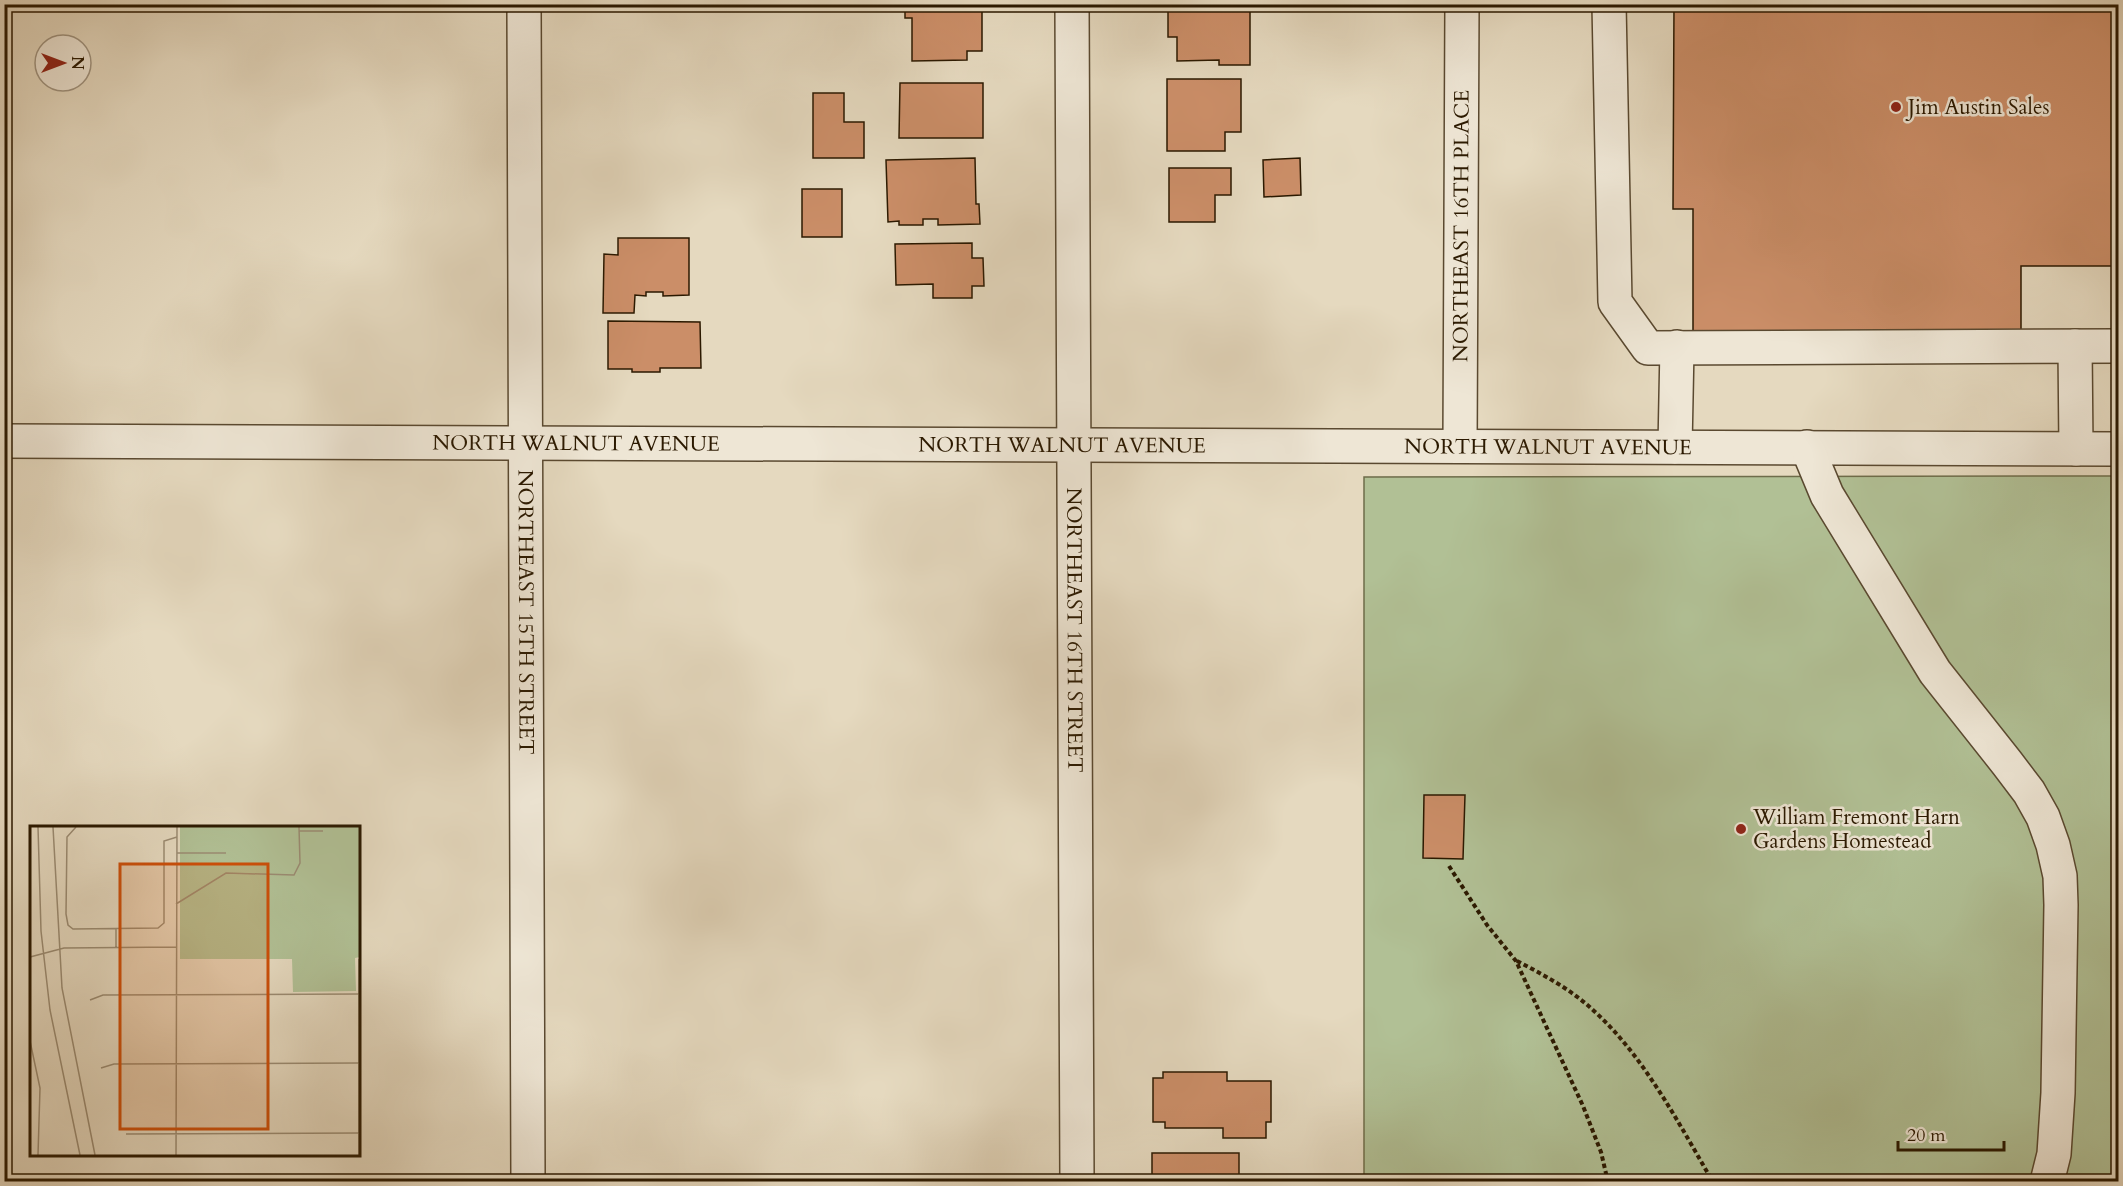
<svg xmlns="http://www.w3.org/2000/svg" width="2123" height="1186" viewBox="0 0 2123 1186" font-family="Cardo,serif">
  <rect width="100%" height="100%" fill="#e5d9bf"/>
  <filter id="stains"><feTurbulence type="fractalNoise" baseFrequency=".00333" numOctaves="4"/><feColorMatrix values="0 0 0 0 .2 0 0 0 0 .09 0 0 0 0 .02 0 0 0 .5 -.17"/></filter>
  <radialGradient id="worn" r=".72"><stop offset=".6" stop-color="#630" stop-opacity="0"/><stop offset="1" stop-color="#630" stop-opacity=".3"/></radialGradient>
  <path fill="#b1c095" stroke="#6e6c4a" stroke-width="1.5" d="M 2118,476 L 2118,1181 L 1364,1181 L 1364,477 Z"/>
  <path fill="#cb8e68" stroke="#2b1900" stroke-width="1.5" d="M 905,4 L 970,4 L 970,7 L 982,7 L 982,51 L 967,51 L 967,60 L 912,61 L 912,18 L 905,18 Z
    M 1168,4 L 1250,4 L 1250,65 L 1219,65 L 1219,60 L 1177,61 L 1177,37 L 1168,37 Z
    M 1674,4 L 2118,4 L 2118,266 L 2021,266 L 2021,334 L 1693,333 L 1693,209 L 1673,209 Z
    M 1167,79 L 1241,79 L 1241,132 L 1225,132 L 1225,151 L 1167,151 Z
    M 900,83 L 983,83 L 983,138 L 899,138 Z
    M 813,93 L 844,93 L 844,122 L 864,122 L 864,158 L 813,158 Z
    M 975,158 L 976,204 L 979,204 L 980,224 L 938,225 L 938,219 L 923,219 L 923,225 L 899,225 L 899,221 L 888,222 L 886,160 Z
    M 1300,158 L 1301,195 L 1264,197 L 1263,160 Z
    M 1169,168 L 1231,168 L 1231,195 L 1215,195 L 1215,222 L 1169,222 Z
    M 802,189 L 842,189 L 842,237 L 802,237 Z
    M 618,238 L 689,238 L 689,295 L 663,296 L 663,292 L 646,292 L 646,296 L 635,295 L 634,313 L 603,313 L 604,254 L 618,255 Z
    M 972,243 L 972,258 L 983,258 L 984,286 L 972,286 L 972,298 L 933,298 L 933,284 L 896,285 L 895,244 Z
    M 608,321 L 700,322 L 701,368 L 660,368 L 660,372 L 632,372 L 632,369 L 608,369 Z
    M 1424,795 L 1465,795 L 1463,859 L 1423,858 Z
    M 1163,1072 L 1227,1072 L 1227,1081 L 1271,1081 L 1271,1122 L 1266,1122 L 1266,1138 L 1223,1138 L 1223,1128 L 1165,1128 L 1165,1122 L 1153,1122 L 1153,1078 L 1163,1078 Z
    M 1152,1153 L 1239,1153 L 1239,1182 L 1152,1182 Z"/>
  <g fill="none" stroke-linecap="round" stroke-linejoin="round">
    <defs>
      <g id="minor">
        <path id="s1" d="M 524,4 L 528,1182"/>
        <path id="s2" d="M 1072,4 L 1077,1182"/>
        <path d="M 1609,4 L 1615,302 L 1648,348 L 2118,346"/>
        <path d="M 2075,346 L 2076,449"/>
        <path id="s3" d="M 4,441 L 2118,449"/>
        <path id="s4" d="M 1460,446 L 1462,4"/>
        <path d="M 1675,447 L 1677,347"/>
        <path d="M 1807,447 L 1827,495 L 1935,672 L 2007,763 L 2029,792 L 2043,817 L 2053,845 L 2060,876 L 2061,905 L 2058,1093 L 2054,1154 L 2047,1182"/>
      </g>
    </defs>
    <use href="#minor" stroke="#5a4930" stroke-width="36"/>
    <path stroke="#2b1900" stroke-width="4" stroke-dasharray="4.5 3" stroke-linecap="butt" d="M 1449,866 L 1487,925 L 1516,961 L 1583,1106 L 1601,1152 L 1608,1182
      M 1517,961 C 1544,975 1572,990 1594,1011 C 1644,1056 1679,1124 1713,1182"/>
    <use href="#minor" stroke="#eee6d5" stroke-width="33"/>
  </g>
  <g fill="#8f2418" stroke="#eee6d5" stroke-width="2">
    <circle cx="1896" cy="107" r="6"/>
    <circle cx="1741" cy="829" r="6"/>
  </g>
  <g text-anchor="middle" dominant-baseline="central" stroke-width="5" stroke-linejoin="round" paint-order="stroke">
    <g font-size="21" fill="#2b1900" stroke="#eee6d5" text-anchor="start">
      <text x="1908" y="107">Jim Austin Sales</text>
      <text x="1753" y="817">William Fremont Harn<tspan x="1753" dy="24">Gardens Homestead</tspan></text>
    </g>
    <g font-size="21" fill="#2b1900" stroke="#eee6d5">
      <text stroke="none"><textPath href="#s4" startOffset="220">NORTHEAST 16TH PLACE</textPath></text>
      <text stroke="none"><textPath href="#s3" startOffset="572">NORTH WALNUT AVENUE</textPath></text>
      <text stroke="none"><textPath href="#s3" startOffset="1058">NORTH WALNUT AVENUE</textPath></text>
      <text stroke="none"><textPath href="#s3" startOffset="1544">NORTH WALNUT AVENUE</textPath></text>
      <text stroke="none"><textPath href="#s1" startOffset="608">NORTHEAST 15TH STREET</textPath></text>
      <text stroke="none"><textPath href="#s2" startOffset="626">NORTHEAST 16TH STREET</textPath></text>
    </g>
  </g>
  <g transform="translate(30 826)">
    <rect width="330" height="330" fill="#e5d9bf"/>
    <path d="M 150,1 L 330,1 L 330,131 L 325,132 L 326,165 L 263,166 L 262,133 L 150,133 Z" fill="#b1c095"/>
    <path fill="none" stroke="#9b8c73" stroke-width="1.5" d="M 8,1 L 11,105 L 20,184 L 50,329M 23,1 L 32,162 L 65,329M 46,1 L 37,11 L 36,88 L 38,99 L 43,103 L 128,102 L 134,97 L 134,15 L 147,11M 269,5 L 293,5M 147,27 L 196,27M 146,78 L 196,47 L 264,49 L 270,37 L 269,1M 86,102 L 86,121M 0,131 L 34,122 L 146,121M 60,174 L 73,169 L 330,168M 0,215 L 10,262 L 8,329M 71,242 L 84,238 L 330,237M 96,308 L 330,307M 146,329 L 147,1M 329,329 L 329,133"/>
    <path fill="#cc4f0a" fill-opacity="0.15" stroke="#cc4f0a" stroke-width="3" d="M 90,38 L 238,38 L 238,303 L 90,303 Z"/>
    <rect width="330" height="330" fill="none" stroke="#2b1900" stroke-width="3"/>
  </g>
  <rect width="2123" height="1186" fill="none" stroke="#e5d9bf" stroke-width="24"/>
  <rect x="6" y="6" width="2111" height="1174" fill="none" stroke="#2b1900" stroke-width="3"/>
  <rect x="12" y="12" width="2099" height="1162" fill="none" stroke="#2b1900" stroke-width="1.5"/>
  <g transform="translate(63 63) rotate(90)"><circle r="28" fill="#eee6d5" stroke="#a09480" stroke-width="1.5"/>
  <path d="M0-4.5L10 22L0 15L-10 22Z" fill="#8f2418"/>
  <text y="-9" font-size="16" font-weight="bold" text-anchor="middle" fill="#2b1900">N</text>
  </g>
  <path d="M1898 1141v9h106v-9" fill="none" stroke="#2b1900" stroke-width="3"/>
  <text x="1907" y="1141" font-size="18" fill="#2b1900" stroke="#eee6d5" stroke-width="4.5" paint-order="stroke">20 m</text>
  <rect width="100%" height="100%" filter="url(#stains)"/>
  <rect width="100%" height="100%" fill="url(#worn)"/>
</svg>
